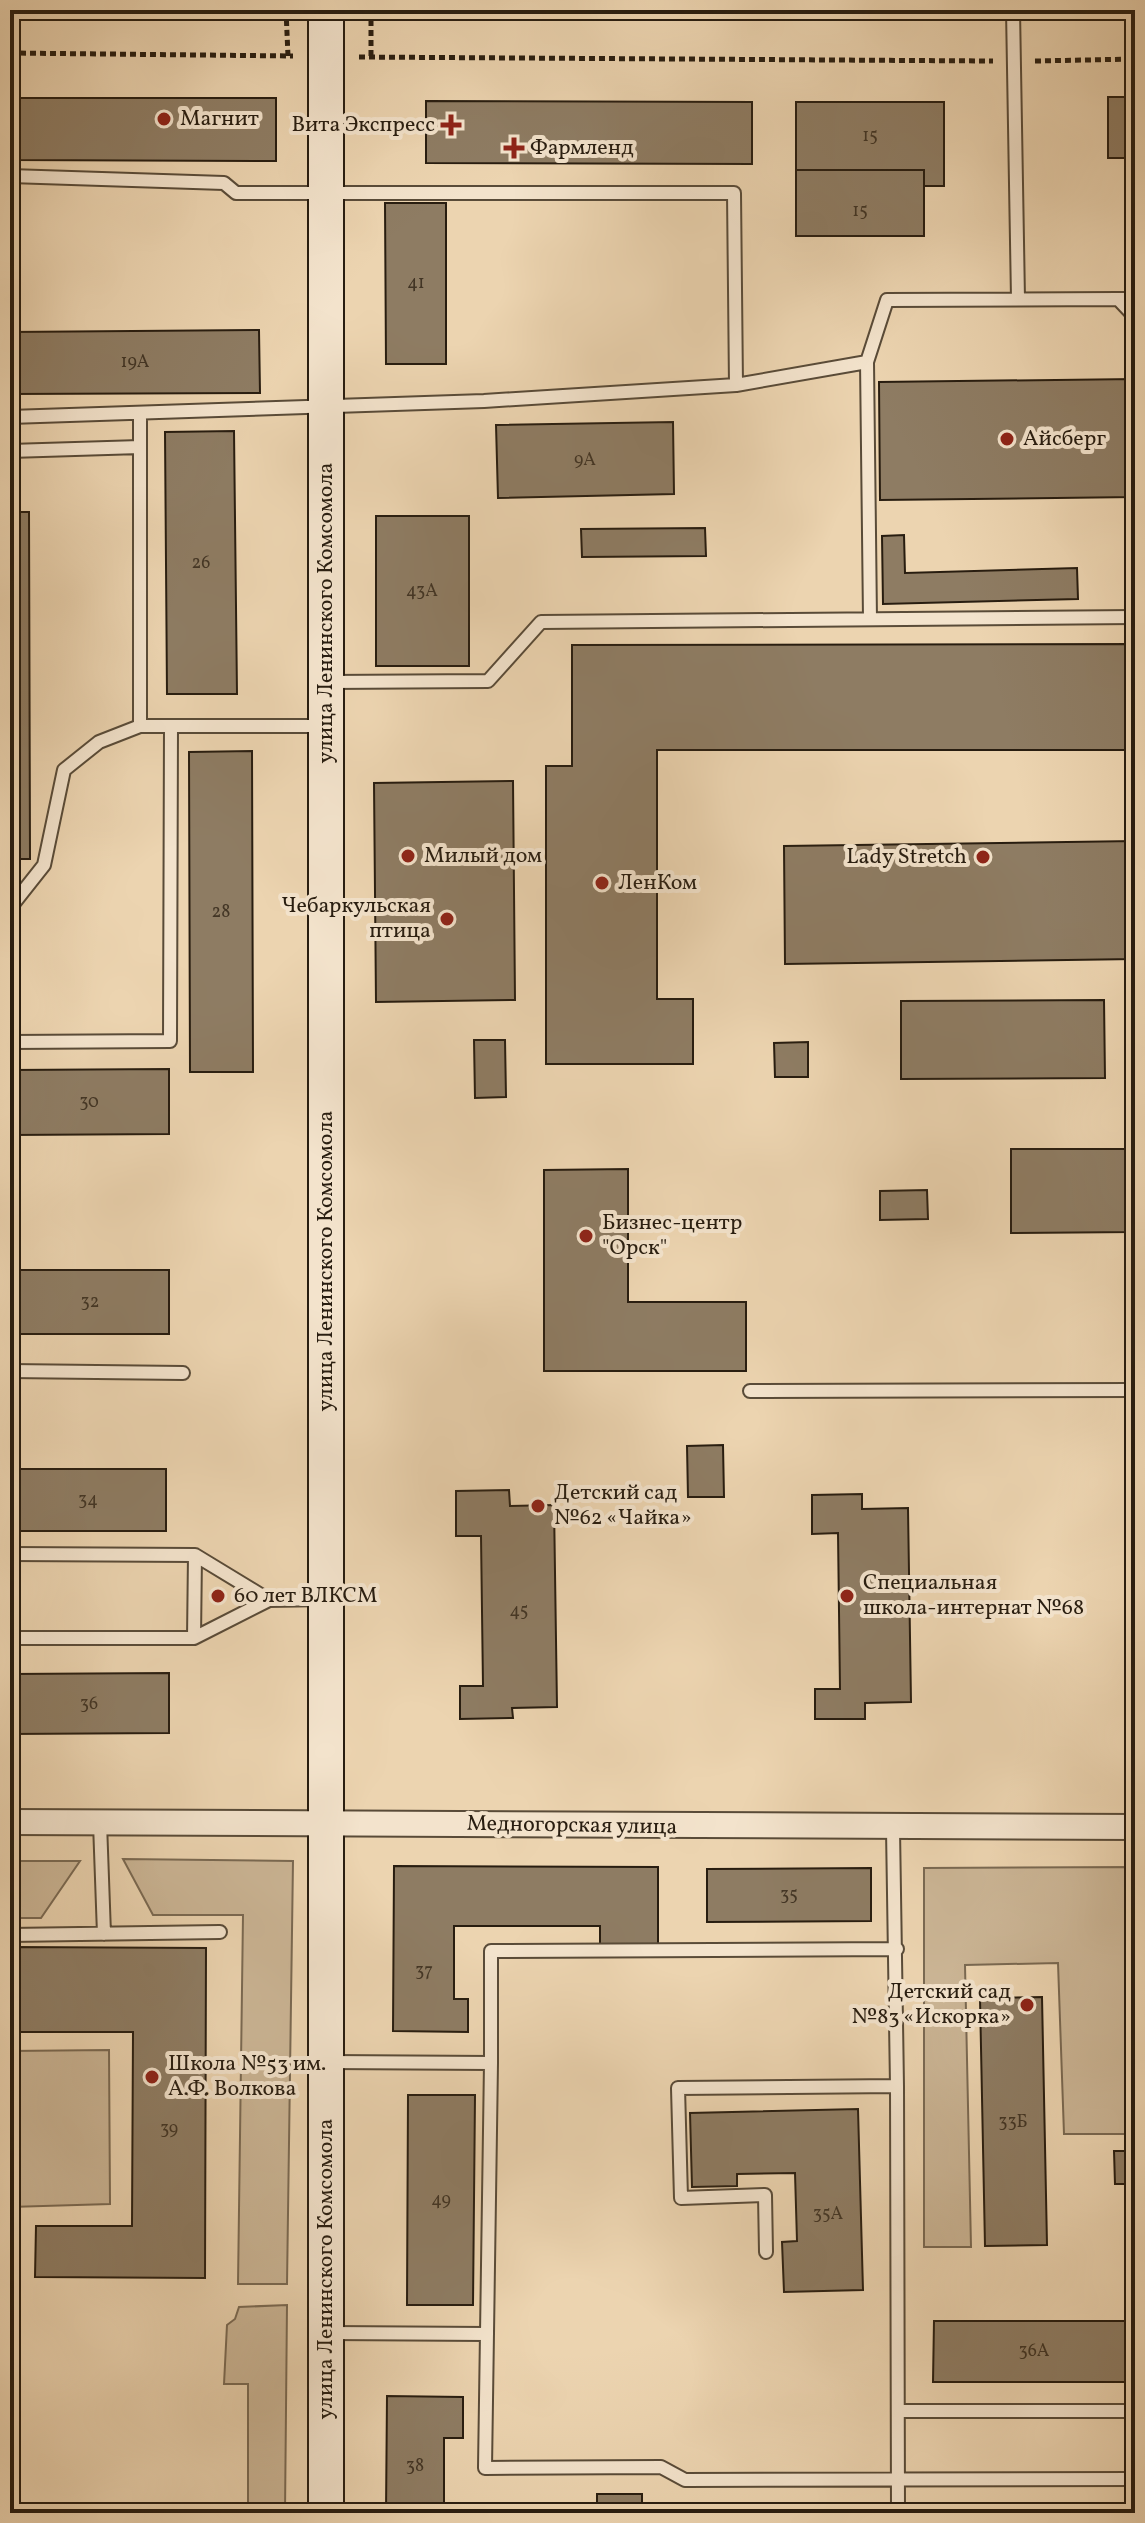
<svg xmlns="http://www.w3.org/2000/svg" width="1145" height="2523" viewBox="0 0 1145 2523" font-family="Vollkorn,serif">
  <rect width="100%" height="100%" fill="#ecd4b0"/>
  <filter id="stains"><feTurbulence type="fractalNoise" baseFrequency=".0025" numOctaves="4"/><feColorMatrix values="0 0 0 0 .2 0 0 0 0 .09 0 0 0 0 .02 0 0 0 .5 -.17"/></filter>
  <radialGradient id="worn" r=".72"><stop offset=".6" stop-color="#630" stop-opacity="0"/><stop offset="1" stop-color="#630" stop-opacity=".3"/></radialGradient>
  <path fill="#cbb595" stroke="#7a6952" stroke-width="2" d="M 123,1859 L 293,1861 L 287,2284 L 238,2284 L 243,1915 L 153,1915 Z
    M 10,1861 L 80,1861 L 41,1918 L 10,1918 Z
    M 1135,1867 L 1135,2134 L 1064,2134 L 1058,1963 L 965,1965 L 971,2247 L 924,2247 L 924,1868 Z
    M 109,2050 L 110,2204 L 10,2207 L 10,2051 Z
    M 287,2305 L 285,2513 L 248,2513 L 248,2384 L 224,2384 L 227,2325 L 235,2319 L 239,2307 Z"/>
  <path fill="#8e7c63" stroke="#281d10" stroke-width="2" d="M 1108,97 L 1135,97 L 1135,158 L 1108,158 Z
    M 10,98 L 276,98 L 276,161 L 10,160 Z
    M 426,101 L 752,102 L 752,164 L 426,163 Z
    M 796,102 L 944,102 L 944,186 L 924,186 L 924,170 L 796,170 Z
    M 1132,158 L 1135,158 L 1135,226 L 1133,226 Z
    M 796,170 L 924,170 L 924,236 L 796,236 Z
    M 385,203 L 446,203 L 446,364 L 386,364 Z
    M 259,330 L 260,393 L 10,394 L 10,332 Z
    M 1135,379 L 1135,497 L 880,500 L 879,382 Z
    M 673,422 L 674,494 L 498,498 L 496,425 Z
    M 234,431 L 237,694 L 167,694 L 165,432 Z
    M 10,512 L 29,512 L 30,859 L 10,859 Z
    M 376,516 L 469,516 L 469,666 L 376,666 Z
    M 705,528 L 706,556 L 582,557 L 581,529 Z
    M 904,535 L 905,573 L 1077,568 L 1078,599 L 883,604 L 882,536 Z
    M 1135,644 L 1135,750 L 657,750 L 657,999 L 693,999 L 693,1064 L 546,1064 L 546,766 L 572,766 L 572,645 Z
    M 252,751 L 253,1072 L 190,1072 L 189,752 Z
    M 513,781 L 515,1000 L 376,1002 L 374,783 Z
    M 1135,841 L 1135,959 L 785,964 L 784,846 Z
    M 1104,1000 L 1105,1078 L 901,1079 L 901,1001 Z
    M 474,1040 L 505,1040 L 506,1097 L 475,1098 Z
    M 808,1042 L 808,1077 L 775,1077 L 774,1043 Z
    M 169,1069 L 169,1134 L 10,1135 L 10,1070 Z
    M 1011,1149 L 1134,1149 L 1134,1232 L 1011,1233 Z
    M 628,1169 L 628,1302 L 746,1302 L 746,1371 L 544,1371 L 544,1170 Z
    M 927,1190 L 928,1219 L 880,1220 L 880,1191 Z
    M 10,1270 L 169,1270 L 169,1334 L 10,1334 Z
    M 723,1445 L 724,1497 L 688,1497 L 687,1446 Z
    M 10,1469 L 166,1469 L 166,1531 L 10,1531 Z
    M 1131,1469 L 1135,1469 L 1135,1505 L 1133,1505 Z
    M 509,1490 L 510,1506 L 554,1505 L 557,1707 L 512,1708 L 513,1718 L 460,1719 L 460,1686 L 483,1686 L 481,1536 L 456,1536 L 456,1491 Z
    M 862,1494 L 862,1509 L 908,1508 L 911,1702 L 865,1703 L 865,1719 L 815,1719 L 815,1689 L 840,1689 L 838,1533 L 812,1534 L 812,1495 Z
    M 1132,1671 L 1135,1671 L 1135,1710 L 1132,1710 Z
    M 169,1673 L 169,1733 L 10,1734 L 10,1674 Z
    M 394,1866 L 658,1867 L 658,1944 L 600,1944 L 600,1926 L 454,1926 L 454,1999 L 468,1999 L 468,2032 L 393,2031 Z
    M 871,1868 L 871,1921 L 707,1922 L 707,1869 Z
    M 13,1947 L 206,1948 L 205,2278 L 35,2277 L 36,2226 L 132,2226 L 133,2032 L 13,2032 Z
    M 1042,1997 L 1047,2245 L 985,2246 L 980,1998 Z
    M 408,2095 L 475,2095 L 473,2305 L 407,2305 Z
    M 858,2109 L 863,2290 L 784,2292 L 782,2242 L 797,2241 L 795,2173 L 737,2174 L 737,2186 L 692,2187 L 690,2113 Z
    M 1114,2151 L 1135,2151 L 1135,2184 L 1115,2184 Z
    M 934,2321 L 1135,2321 L 1135,2382 L 933,2382 Z
    M 387,2396 L 463,2397 L 463,2438 L 444,2438 L 444,2506 L 597,2507 L 597,2494 L 642,2494 L 642,2513 L 386,2513 Z
    M 698,2505 L 861,2506 L 861,2513 L 698,2513 Z
    M 1107,2506 L 1107,2513 L 942,2513 L 942,2507 Z"/>
  <g fill="none" stroke-linecap="round" stroke-linejoin="round">
    <defs>
      <path id="lane" d="M 1013,10 L 1018,299
        M 10,176 L 224,183 L 236,193 L 734,193 L 736,385
        M 1118,299 L 1135,299
        M 867,362 L 870,619
        M 140,415 L 140,726
        M 10,417 L 484,401 L 736,385 L 867,362 L 887,300 L 1118,299 L 1135,317
        M 10,451 L 140,447
        M 328,682 L 488,681 L 541,622 L 1135,617
        M 10,908 L 44,865 L 64,770 L 99,742 L 140,726 L 323,726
        M 10,1042 L 170,1041 L 171,727
        M 10,1371 L 183,1373
        M 750,1391 L 1135,1390
        M 10,1554 L 195,1555 L 269,1600
        M 10,1638 L 194,1638 L 269,1600 L 326,1599
        M 194,1638 L 195,1555
        M 100,1823 L 104,1934
        M 893,1829 L 897,2086
        M 10,1935 L 220,1932
        M 329,2062 L 491,2063 L 485,2468 L 661,2467 L 685,2480 L 1135,2479
        M 491,2063 L 491,1951 L 897,1949
        M 766,2252 L 765,2195 L 681,2198 L 678,2088 L 897,2086 L 898,2513
        M 330,2333 L 487,2334
        M 898,2411 L 1135,2411"/>
      <path id="street" d="M 10,1822 L 1135,1827"/>
      <path id="secondary" d="M 326,2513 L 326,10"/>
    </defs>
    <use href="#lane" stroke="#594b38" stroke-width="16"/>
    <use href="#street" stroke="#594b38" stroke-width="28"/>
    <use href="#secondary" stroke="#281d10" stroke-width="38"/>
    <path stroke="#281d10" stroke-width="5" stroke-dasharray="6 4" stroke-linecap="butt" d="M 286,10 L 288,56
      M 371,10 L 371,57
      M 10,53 L 293,56
      M 359,57 L 993,61
      M 1035,61 L 1135,59"/>
    <use href="#lane" stroke="#f3e3cc" stroke-width="12"/>
    <use href="#street" stroke="#f3e3cc" stroke-width="24"/>
    <use href="#secondary" stroke="#f3e3cc" stroke-width="34"/>
  </g>
  <g fill="#8f2418" stroke="#f3e3cc" stroke-width="3">
    <circle cx="164" cy="119" r="8"/>
    <path d="M447 113h8v8h8v8h-8v8h-8v-8h-8v-8h8z"/>
    <path d="M510 136h8v8h8v8h-8v8h-8v-8h-8v-8h8z"/>
    <circle cx="1007" cy="439" r="8"/>
    <circle cx="408" cy="856" r="8"/>
    <circle cx="983" cy="857" r="8"/>
    <circle cx="602" cy="883" r="8"/>
    <circle cx="447" cy="919" r="8"/>
    <circle cx="586" cy="1236" r="8"/>
    <circle cx="538" cy="1506" r="8"/>
    <circle cx="218" cy="1596" r="8"/>
    <circle cx="847" cy="1596" r="8"/>
    <circle cx="1027" cy="2005" r="8"/>
    <circle cx="152" cy="2077" r="8"/>
  </g>
  <g text-anchor="middle" dominant-baseline="central" stroke-width="8" stroke-linejoin="round" paint-order="stroke">
    <g font-size="18" fill="#423525">
      <text x="870" y="136">15</text>
      <text x="860" y="211">15</text>
      <text x="416" y="283">41</text>
      <text x="135" y="362">19А</text>
      <text x="585" y="460">9А</text>
      <text x="201" y="563">26</text>
      <text x="422" y="591">43А</text>
      <text x="221" y="912">28</text>
      <text x="89" y="1102">30</text>
      <text x="90" y="1302">32</text>
      <text x="88" y="1500">34</text>
      <text x="519" y="1611">45</text>
      <text x="89" y="1704">36</text>
      <text x="789" y="1895">35</text>
      <text x="424" y="1971">37</text>
      <text x="1013" y="2122">33Б</text>
      <text x="169" y="2129">39</text>
      <text x="441" y="2200">49</text>
      <text x="828" y="2214">35А</text>
      <text x="1034" y="2351">36А</text>
      <text x="415" y="2466">38</text>
    </g>
    <g font-size="22" fill="#281d10" stroke="#f3e3cc" text-anchor="start">
      <text x="180" y="119">Магнит</text>
      <text x="435" y="125" text-anchor="end">Вита Экспресс</text>
      <text x="530" y="148">Фармленд</text>
      <text x="1023" y="439">Айсберг</text>
      <text x="424" y="856">Милый дом</text>
      <text x="967" y="857" text-anchor="end">Lady Stretch</text>
      <text x="618" y="883">ЛенКом</text>
      <text x="431" y="906" text-anchor="end">Чебаркульская<tspan x="431" dy="25">птица</tspan></text>
      <text x="602" y="1223">Бизнес-центр<tspan x="602" dy="25">"Орск"</tspan></text>
      <text x="554" y="1493">Детский сад<tspan x="554" dy="25">№62 «Чайка»</tspan></text>
      <text x="863" y="1583">Специальная<tspan x="863" dy="25">школа-интернат №68</tspan></text>
      <text x="234" y="1596">60 лет ВЛКСМ</text>
      <text x="1011" y="1992" text-anchor="end">Детский сад<tspan x="1011" dy="25">№83 «Искорка»</tspan></text>
      <text x="168" y="2064">Школа №53 им.<tspan x="168" dy="25">А.Ф. Волкова</tspan></text>
    </g>
    <g font-size="22" fill="#281d10" stroke="#f3e3cc">
      <text transform="translate(326 613) rotate(-90)">улица Ленинского Комсомола</text>
      <text transform="translate(326 1261) rotate(-90)">улица Ленинского Комсомола</text>
      <text transform="translate(572 1826) rotate(1)">Медногорская улица</text>
      <text transform="translate(326 2269) rotate(-90)">улица Ленинского Комсомола</text>
    </g>
  </g>
  <rect width="1145" height="2523" fill="none" stroke="#ecd4b0" stroke-width="40"/>
  <rect x="12" y="12" width="1121" height="2499" fill="none" stroke="#281d10" stroke-width="4"/>
  <rect x="20" y="20" width="1105" height="2483" fill="none" stroke="#281d10" stroke-width="2"/>
  <rect width="100%" height="100%" filter="url(#stains)"/>
  <rect width="100%" height="100%" fill="url(#worn)"/>
</svg>
